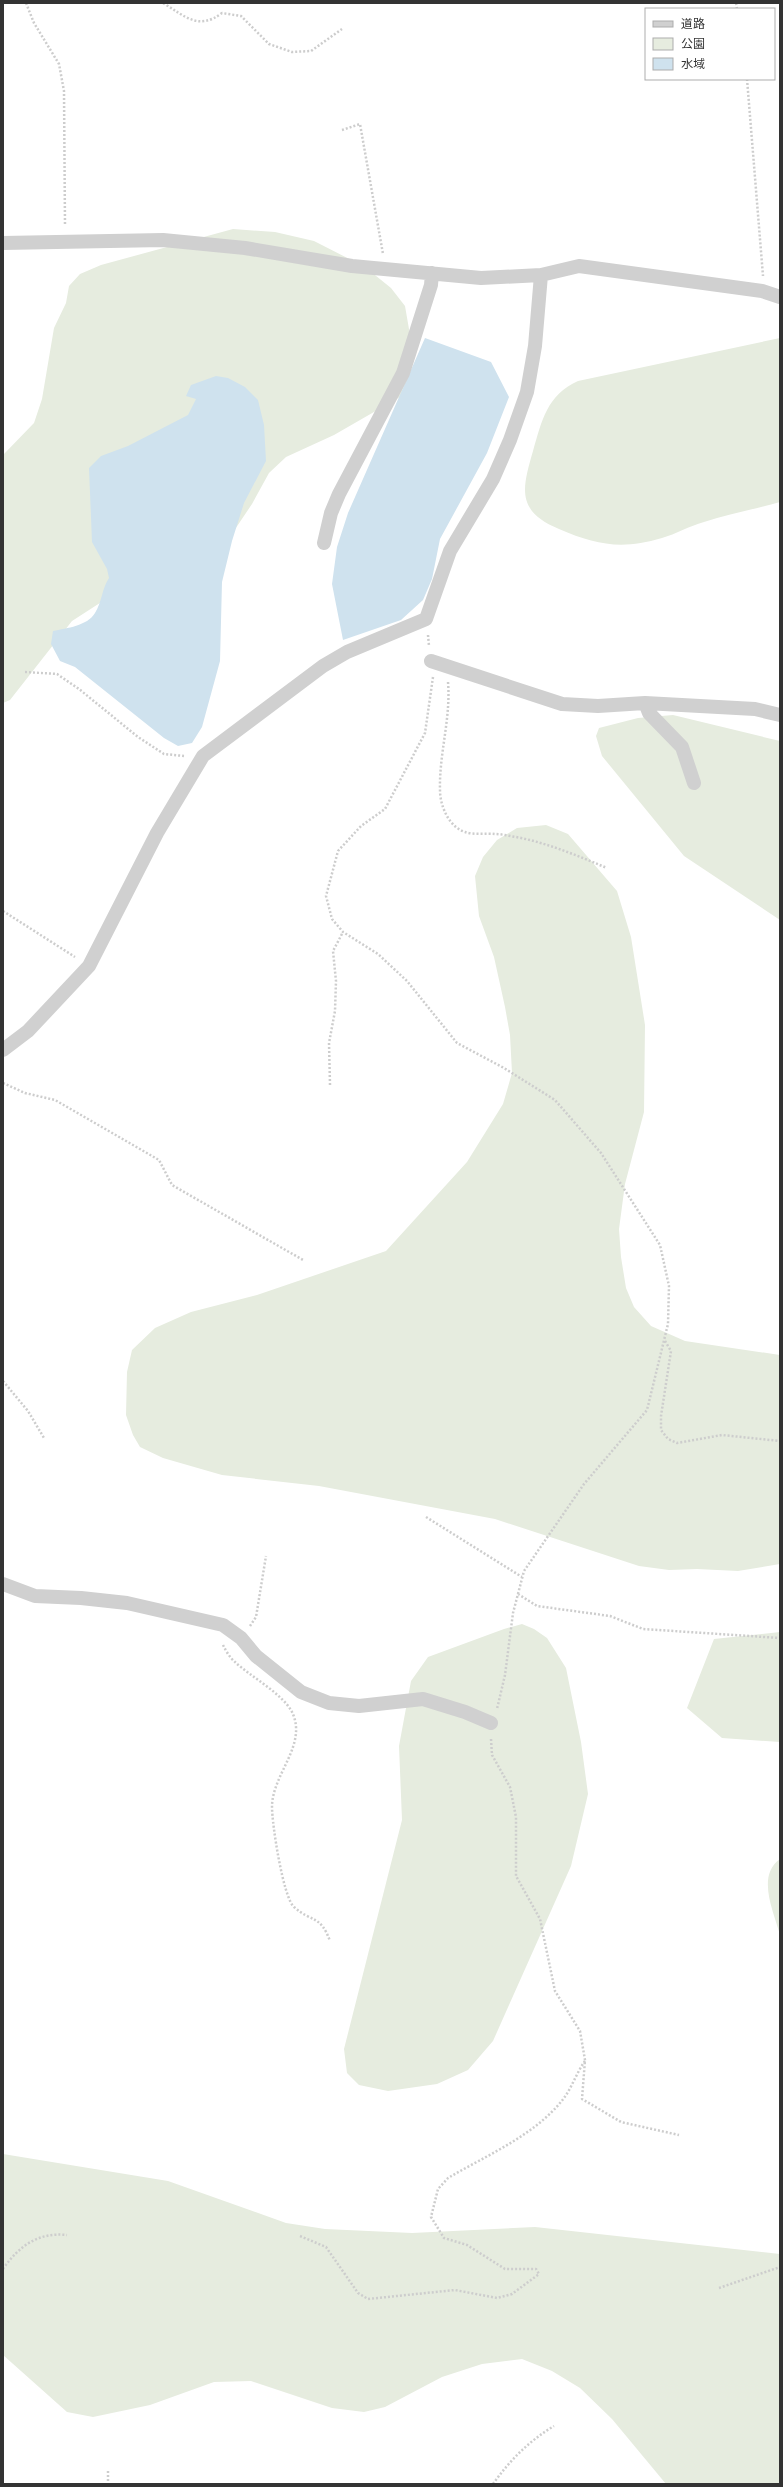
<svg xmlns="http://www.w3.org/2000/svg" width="783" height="2487" viewBox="0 0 783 2487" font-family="Karla,'Noto Sans JP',sans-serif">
  <rect width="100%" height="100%" fill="#fff"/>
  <path fill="#e6ecdf" d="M 233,229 L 275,232 L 314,241 L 365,267 L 391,288 L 405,306 L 414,358 L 400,397 L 334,435 L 286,457 L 269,473 L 252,504 L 215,559 L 103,601 L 72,621 L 10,700 L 3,703 L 3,455 L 34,423 L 42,399 L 54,328 L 66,303 L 69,286 L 80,274 L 101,265 Z
    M 780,338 L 780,502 C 755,509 729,514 704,522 C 689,526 676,534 662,538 C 622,550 596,545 559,529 C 516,511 522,489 533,451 C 542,420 547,395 578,381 Z
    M 673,715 L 780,741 L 780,920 L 684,856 L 602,756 L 596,736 L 599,728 L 638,718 Z
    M 546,825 L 568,834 L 617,891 L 631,937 L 645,1025 L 644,1112 L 625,1184 L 619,1229 L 621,1257 L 626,1288 L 634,1307 L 651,1326 L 685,1341 L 780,1355 L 780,1564 L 738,1571 L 697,1569 L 669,1570 L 639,1566 L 495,1519 L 319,1486 L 222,1475 L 163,1458 L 140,1447 L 133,1435 L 126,1415 L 127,1372 L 132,1350 L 155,1328 L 191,1312 L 257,1295 L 386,1251 L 467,1162 L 503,1104 L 512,1073 L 510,1035 L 505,1007 L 494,957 L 479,916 L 475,876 L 483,857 L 497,840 L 517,828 Z
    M 522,1624 L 534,1629 L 547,1638 L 566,1668 L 581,1742 L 588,1794 L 571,1866 L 493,2041 L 468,2070 L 437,2084 L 388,2091 L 359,2085 L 347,2073 L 344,2049 L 402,1820 L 399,1746 L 411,1681 L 428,1657 L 504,1629 Z
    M 780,1632 L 780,1742 L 722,1738 L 687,1708 L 714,1639 Z
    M 780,1859 L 780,1935 C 774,1912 756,1876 780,1859 Z
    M 3,2154 L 168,2181 L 286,2223 L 325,2229 L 412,2233 L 535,2227 L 780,2254 L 780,2484 L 666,2484 L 612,2419 L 580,2388 L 552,2371 L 522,2359 L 482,2364 L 442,2377 L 385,2407 L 364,2412 L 332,2408 L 251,2381 L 214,2382 L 150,2405 L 93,2417 L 67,2412 L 3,2355 Z"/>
  <path fill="#cfe2ee" d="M 425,338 L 491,362 L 509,397 L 487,453 L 440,539 L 432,579 L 423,600 L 401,620 L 343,640 L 332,584 L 337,547 L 348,513 Z
    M 216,376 L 228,378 L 245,387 L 258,400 L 264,425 L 266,461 L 244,503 L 232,541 L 222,582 L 220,661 L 202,727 L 192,743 L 178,746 L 164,738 L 75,667 L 60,661 L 51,644 L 53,631 C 67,628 87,626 95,613 C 102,602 102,588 109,578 L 107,569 L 92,542 L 89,468 L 101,456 L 128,446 L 188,415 L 196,399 L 186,396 L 191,385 Z"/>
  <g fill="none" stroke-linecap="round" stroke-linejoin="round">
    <path stroke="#cdcdcd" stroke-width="2.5" stroke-dasharray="2 2" stroke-linecap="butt" d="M 26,3 L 34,23 L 59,64 L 64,91 L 65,226
      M 163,3 C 185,16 198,31 222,13 L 241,16 L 269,44 L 292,52 L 311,51 L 342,29
      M 736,3 L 737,9
      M 747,79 L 763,276
      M 342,130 L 360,124 L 383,254
      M 428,635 L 429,646
      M 25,672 L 57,674 L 79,689 L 138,737 L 164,754 L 184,756
      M 433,677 L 425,733 L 385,809 L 361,826 L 338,851 L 326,896 L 332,919 L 343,932 L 378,954 L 407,981 L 457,1043 L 504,1068 L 555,1100 L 601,1153 L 660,1245 L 669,1286 L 668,1324 L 647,1410 L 584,1484 L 524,1571 L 513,1613 L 505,1675 L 497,1709
      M 448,682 C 451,718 439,754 440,790 C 440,806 449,827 465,832 C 473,835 486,833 495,834 C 502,834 509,836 516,837 C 548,843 578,856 607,868
      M 3,911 L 75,957
      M 3,1083 L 25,1093 L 55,1100 L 159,1160 L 172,1185 L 303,1260
      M 330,1085 L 329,1043 L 335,1011 L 336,981 L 333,951 L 343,932
      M 665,1341 L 671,1351 L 661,1416 L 661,1430 L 668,1439 L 677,1443 L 722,1435 L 780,1441
      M 3,1381 L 28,1411 L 44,1438
      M 426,1517 L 522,1577
      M 518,1594 L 537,1606 L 610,1616 L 643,1629 L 780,1638
      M 250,1626 L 256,1617 L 266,1556
      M 223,1645 C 226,1651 230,1658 235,1662 C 251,1677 282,1693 292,1712 C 308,1745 272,1774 272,1807 C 272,1824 283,1897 294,1907 C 312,1923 320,1914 330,1941
      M 491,1739 L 492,1755 L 510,1787 L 516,1817 L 516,1876 L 540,1919 L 555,1991 L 580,2031 L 585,2060 L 582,2099 L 621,2122 L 679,2135
      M 300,2236 L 326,2247 L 358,2293 L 368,2299 L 455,2290 L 497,2298 L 512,2294 L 539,2274 L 536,2269 L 505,2269 L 467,2245 L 444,2238 L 431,2217 L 438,2189 L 448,2178 C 487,2155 536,2135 564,2098 C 572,2087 577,2072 585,2061
      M 3,2269 C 19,2246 38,2232 67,2235
      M 719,2288 L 780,2267
      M 108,2471 L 108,2484
      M 493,2484 C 510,2460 529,2441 554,2426"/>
    <path stroke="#d0d0d0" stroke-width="14" d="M 3,243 L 163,240 L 245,248 L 352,266 L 481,278 L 541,275 L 579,266 L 762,291 L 780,297
      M 324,543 L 331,513 L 339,494 L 403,373 L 431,285 L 432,273
      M 431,661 L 562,704 L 598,706 L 645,703 L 755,709 L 780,715
      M 645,703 L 649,713 L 682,747 L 694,783
      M 3,1050 L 28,1031 L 89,966 L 157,833 L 203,756 L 323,666 L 347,652 L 426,619 L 450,551 L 493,479 L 510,440 L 527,392 L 535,346 L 541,275
      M 3,1584 L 35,1596 L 81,1598 L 127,1603 L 223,1625 L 241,1638 L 256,1656 L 301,1692 L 329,1703 L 359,1706 L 423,1699 L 465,1712 L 491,1723"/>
  </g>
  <rect width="783" height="2487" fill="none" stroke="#333333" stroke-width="8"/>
  <rect x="645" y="8" width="130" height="72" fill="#ffffff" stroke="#adadad"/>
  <rect x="653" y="21" width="20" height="6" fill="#d0d0d0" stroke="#adadad"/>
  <text x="681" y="28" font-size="12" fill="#333333">道路</text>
  <rect x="653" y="38" width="20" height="12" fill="#e6ecdf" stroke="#adadad"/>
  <text x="681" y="48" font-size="12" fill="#333333">公園</text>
  <rect x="653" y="58" width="20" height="12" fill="#cfe2ee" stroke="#adadad"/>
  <text x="681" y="68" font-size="12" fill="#333333">水域</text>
</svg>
